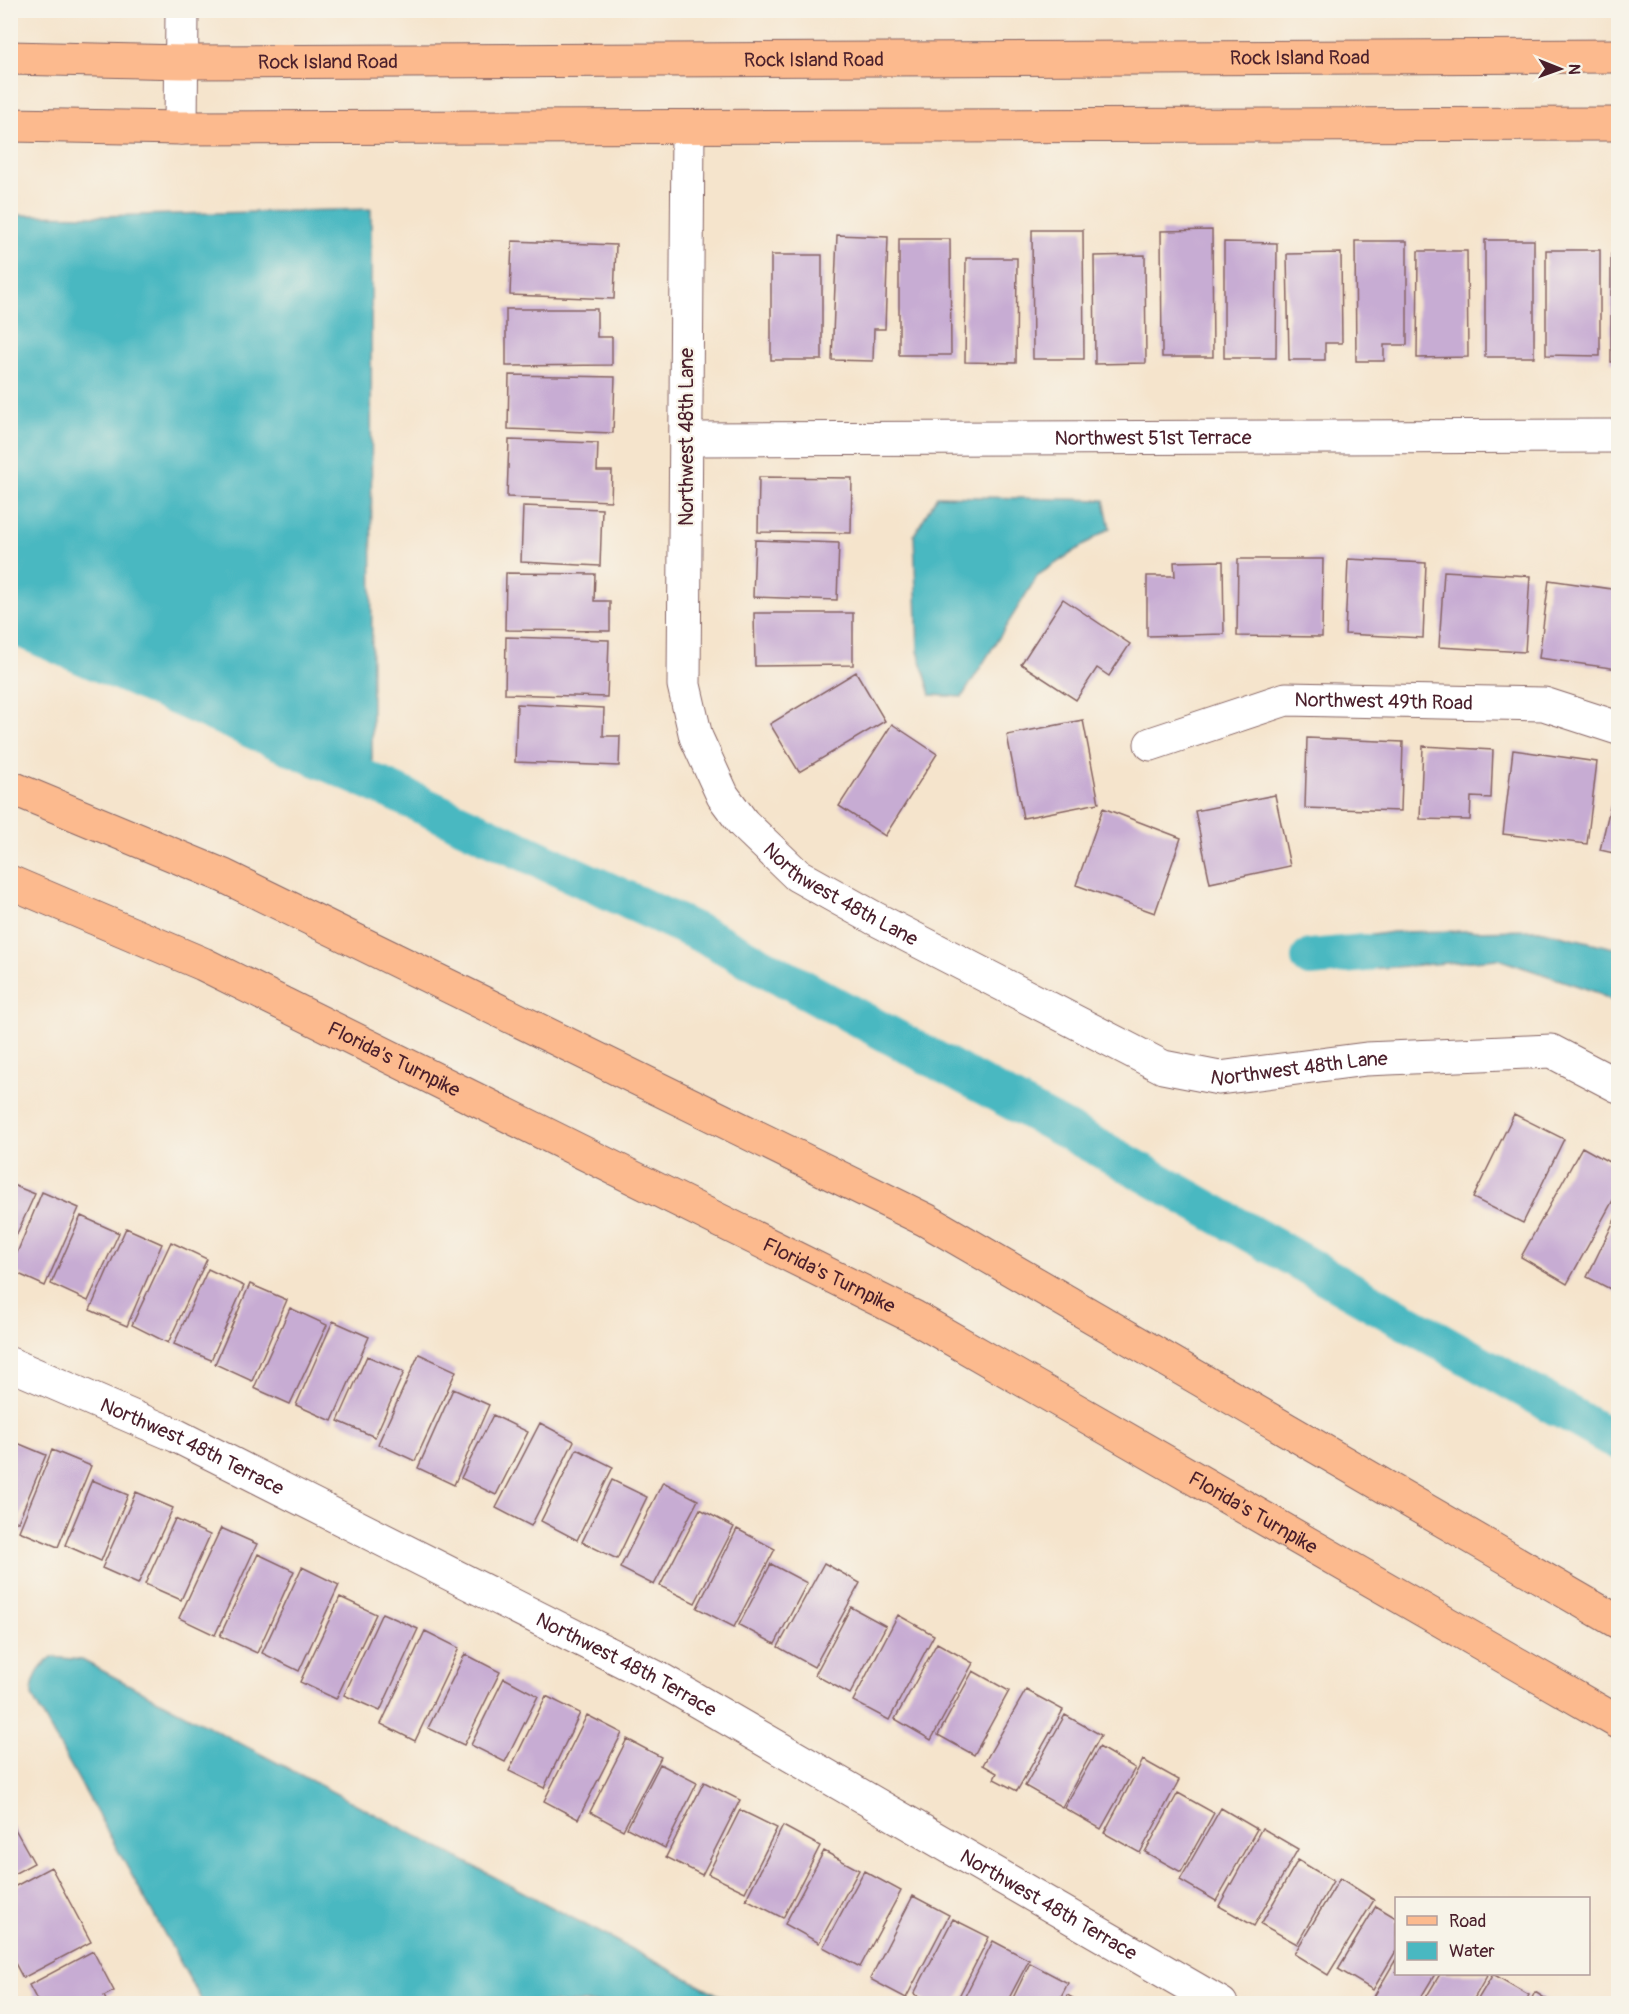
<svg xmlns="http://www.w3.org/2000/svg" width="1629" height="2014" viewBox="0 0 1629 2014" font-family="Pangolin,sans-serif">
  <rect width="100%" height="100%" fill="#f7f3e8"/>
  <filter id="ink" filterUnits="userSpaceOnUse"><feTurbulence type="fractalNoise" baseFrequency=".0167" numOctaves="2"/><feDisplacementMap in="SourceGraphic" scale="12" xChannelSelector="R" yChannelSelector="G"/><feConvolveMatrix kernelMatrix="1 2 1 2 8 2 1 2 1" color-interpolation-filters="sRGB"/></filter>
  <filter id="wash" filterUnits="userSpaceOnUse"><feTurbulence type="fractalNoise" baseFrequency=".008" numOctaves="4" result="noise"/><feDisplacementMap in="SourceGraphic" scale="24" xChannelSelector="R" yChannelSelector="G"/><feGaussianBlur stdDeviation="1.35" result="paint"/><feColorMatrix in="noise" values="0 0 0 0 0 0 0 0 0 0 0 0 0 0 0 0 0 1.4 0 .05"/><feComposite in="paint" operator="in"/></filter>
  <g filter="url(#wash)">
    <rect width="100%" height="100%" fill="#f5e4cc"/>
    <path fill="#49b8c1" stroke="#4a6c76" stroke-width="1.5" d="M 371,209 L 372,782 L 10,624 L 11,215 L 100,216 Z
      M 937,496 L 1104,500 L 1110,528 L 1038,575 L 962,697 L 931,695 L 918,651 L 914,535 Z
      M 1539,930 L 1618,949 L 1618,1004 L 1596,992 L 1498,959 L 1331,972 L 1301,946 L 1392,932 Z
      M 52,1657 L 82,1660 L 734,2003 L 203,2003 L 32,1696 C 32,1679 38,1668 52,1657 Z"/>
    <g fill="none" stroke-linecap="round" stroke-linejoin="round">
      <path stroke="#49b8c1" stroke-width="38" d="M 10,624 L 372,782 L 710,938 L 1121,1160 L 1618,1442
        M 1310,958 L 1365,953"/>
    </g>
    <g id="blocks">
      <path fill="#c7acd3" d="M 1032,230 L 1083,230 L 1084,359 L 1033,359 Z
        M 1212,230 L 1213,357 L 1162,357 L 1161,231 Z
        M 837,235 L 888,237 L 885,329 L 874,329 L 873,361 L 832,360 Z
        M 899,239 L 950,239 L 951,355 L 899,355 Z
        M 1485,240 L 1534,240 L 1534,357 L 1485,357 Z
        M 512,241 L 616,245 L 614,299 L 510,295 Z
        M 1355,241 L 1407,241 L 1407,345 L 1384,345 L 1384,361 L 1356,361 Z
        M 1224,242 L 1277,243 L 1276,358 L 1224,358 Z
        M 1546,250 L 1600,250 L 1600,356 L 1546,355 Z
        M 1418,251 L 1467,251 L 1468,357 L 1417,358 Z
        M 1341,253 L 1342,343 L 1325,343 L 1325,360 L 1289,360 L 1287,254 Z
        M 1611,254 L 1618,254 L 1618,362 L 1611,362 Z
        M 771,255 L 822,255 L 822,360 L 771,360 Z
        M 1145,255 L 1146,363 L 1095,364 L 1094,256 Z
        M 966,258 L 1017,258 L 1016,363 L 965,362 Z
        M 506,309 L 597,309 L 597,337 L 612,337 L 612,365 L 506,366 Z
        M 509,375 L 615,377 L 613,433 L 508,429 Z
        M 509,440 L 598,443 L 597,471 L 612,471 L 611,501 L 507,497 Z
        M 759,477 L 852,478 L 851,533 L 758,532 Z
        M 523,506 L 602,509 L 600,566 L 521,562 Z
        M 755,540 L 839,543 L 837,600 L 753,597 Z
        M 1238,559 L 1323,559 L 1322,637 L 1237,636 Z
        M 1348,559 L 1426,563 L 1423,638 L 1345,634 Z
        M 1223,561 L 1224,634 L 1147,636 L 1147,576 L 1175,576 L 1174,562 Z
        M 1444,571 L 1530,576 L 1525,652 L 1439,647 Z
        M 506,573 L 595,574 L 594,601 L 610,601 L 610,631 L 505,630 Z
        M 1549,580 L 1618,590 L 1618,669 L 1539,658 Z
        M 1063,599 L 1130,644 L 1109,676 L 1097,668 L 1076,700 L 1021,664 Z
        M 754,613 L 853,613 L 853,665 L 755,666 Z
        M 506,637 L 609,640 L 607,697 L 505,694 Z
        M 856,672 L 885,721 L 799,772 L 770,724 Z
        M 517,704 L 604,708 L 603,736 L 620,736 L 619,766 L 515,762 Z
        M 1083,720 L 1099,803 L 1023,818 L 1007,735 Z
        M 892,724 L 937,754 L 885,836 L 839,806 Z
        M 1307,738 L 1403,742 L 1401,811 L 1305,808 Z
        M 1423,746 L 1493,750 L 1491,798 L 1471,797 L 1470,820 L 1420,819 Z
        M 1513,750 L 1597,762 L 1587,844 L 1503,834 Z
        M 1618,774 L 1618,854 L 1600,850 Z
        M 1275,795 L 1290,866 L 1210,883 L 1195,811 Z
        M 1103,808 L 1181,838 L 1155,913 L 1076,885 Z
        M 1514,1114 L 1564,1139 L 1523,1223 L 1473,1198 Z
        M 1582,1147 L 1618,1167 L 1618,1191 L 1567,1284 L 1521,1257 Z
        M 10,1184 L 35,1194 L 10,1249 Z
        M 42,1192 L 79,1208 L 45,1286 L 10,1270 Z
        M 1618,1213 L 1618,1293 L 1587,1277 Z
        M 81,1216 L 119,1233 L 88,1301 L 51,1284 Z
        M 126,1228 L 162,1244 L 127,1326 L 90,1310 Z
        M 171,1242 L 207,1259 L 168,1343 L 132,1325 Z
        M 208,1269 L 244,1286 L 211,1360 L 174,1344 Z
        M 250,1284 L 287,1300 L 252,1381 L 215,1364 Z
        M 290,1308 L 327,1325 L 290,1404 L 254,1388 Z
        M 333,1321 L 369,1337 L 332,1421 L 296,1405 Z
        M 419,1354 L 456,1371 L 415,1461 L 378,1444 Z
        M 367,1356 L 404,1372 L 375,1437 L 338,1421 Z
        M 453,1389 L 489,1405 L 454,1485 L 418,1468 Z
        M 493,1415 L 528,1432 L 496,1495 L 461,1478 Z
        M 540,1423 L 574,1441 L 531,1526 L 496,1508 Z
        M 10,1440 L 46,1455 L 18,1522 L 10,1519 Z
        M 577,1449 L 613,1467 L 577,1540 L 541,1521 Z
        M 52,1450 L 91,1466 L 58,1547 L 19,1531 Z
        M 92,1480 L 128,1495 L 101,1561 L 65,1545 Z
        M 612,1480 L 647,1497 L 617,1559 L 582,1542 Z
        M 663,1482 L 698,1500 L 654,1585 L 620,1568 Z
        M 136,1492 L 173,1508 L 138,1584 L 102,1568 Z
        M 700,1509 L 734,1527 L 695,1603 L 660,1586 Z
        M 175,1519 L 210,1535 L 181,1600 L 145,1584 Z
        M 221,1528 L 257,1544 L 215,1635 L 179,1618 Z
        M 737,1529 L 775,1549 L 734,1627 L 697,1608 Z
        M 258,1554 L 294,1571 L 257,1653 L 220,1636 Z
        M 824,1563 L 860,1583 L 814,1667 L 778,1647 Z
        M 771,1564 L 807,1583 L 775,1644 L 739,1625 Z
        M 302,1567 L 339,1585 L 299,1671 L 262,1653 Z
        M 340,1597 L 376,1614 L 336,1699 L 300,1682 Z
        M 851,1607 L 886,1626 L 850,1694 L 815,1675 Z
        M 382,1613 L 418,1629 L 380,1711 L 344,1695 Z
        M 898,1615 L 934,1635 L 889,1720 L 853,1701 Z
        M 425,1631 L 459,1648 L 415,1741 L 381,1724 Z
        M 937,1643 L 973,1663 L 931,1740 L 895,1719 Z
        M 465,1654 L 500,1672 L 464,1745 L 428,1728 Z
        M 973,1671 L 1009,1691 L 974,1755 L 938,1735 Z
        M 504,1678 L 538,1696 L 505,1762 L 471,1745 Z
        M 1026,1690 L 1063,1710 L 1017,1791 L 994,1779 L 997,1773 L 983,1765 Z
        M 546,1696 L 580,1713 L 544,1788 L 509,1771 Z
        M 587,1715 L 622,1733 L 578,1819 L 544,1801 Z
        M 1065,1715 L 1101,1735 L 1062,1807 L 1025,1786 Z
        M 627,1739 L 661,1757 L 623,1830 L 590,1812 Z
        M 1099,1747 L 1135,1768 L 1101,1829 L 1064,1808 Z
        M 1143,1760 L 1179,1780 L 1140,1853 L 1104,1833 Z
        M 660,1764 L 697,1783 L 665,1848 L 627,1828 Z
        M 704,1782 L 740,1800 L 702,1875 L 666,1857 Z
        M 1178,1793 L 1214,1813 L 1181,1872 L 1145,1852 Z
        M 1221,1808 L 1257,1829 L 1216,1901 L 1180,1880 Z
        M 740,1810 L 777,1828 L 745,1892 L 708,1874 Z
        M 10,1820 L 34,1863 L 10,1876 Z
        M 783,1826 L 820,1846 L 783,1918 L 746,1899 Z
        M 1262,1828 L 1298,1849 L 1254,1926 L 1219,1906 Z
        M 824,1851 L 859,1870 L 819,1943 L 785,1924 Z
        M 1298,1860 L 1333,1881 L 1297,1944 L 1261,1924 Z
        M 51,1867 L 91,1942 L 23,1978 L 10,1954 L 10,1889 Z
        M 864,1871 L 901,1891 L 860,1967 L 823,1947 Z
        M 1340,1878 L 1374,1900 L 1328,1975 L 1294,1954 Z
        M 913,1896 L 949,1915 L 906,1998 L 870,1979 Z
        M 1376,1906 L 1396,1918 L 1396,1951 L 1373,1990 L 1338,1969 Z
        M 953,1919 L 989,1937 L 955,2004 L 932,2004 L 914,1994 Z
        M 993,1941 L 1029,1960 L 1006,2004 L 961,2004 Z
        M 93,1951 L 114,1991 L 104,1996 L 108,2004 L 39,2004 L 29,1985 Z
        M 1396,1959 L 1396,1974 L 1435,1974 L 1417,2004 L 1378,2004 L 1372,2000 Z
        M 1030,1963 L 1068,1983 L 1057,2004 L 1010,2004 Z
        M 1440,1974 L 1488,1974 L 1471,2004 L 1422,2004 Z
        M 1493,1974 L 1529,1995 L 1524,2004 L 1475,2004 Z
        M 1535,1992 L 1554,2004 L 1529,2004 Z
        M 1067,1995 L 1084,2004 L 1063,2004 Z"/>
    </g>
  </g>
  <g filter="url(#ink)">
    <use href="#blocks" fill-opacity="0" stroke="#866463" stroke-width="1.5"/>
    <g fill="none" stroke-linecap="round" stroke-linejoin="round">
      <defs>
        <g id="minor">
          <path id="s1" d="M 688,127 L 684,685 L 696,737 L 723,796 L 743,823 L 797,875 L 874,918 L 1163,1067 L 1219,1078 L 1366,1059 L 1551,1051 L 1618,1086"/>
          <path d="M 181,128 L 182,10"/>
          <path id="s2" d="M 687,439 L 1618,436"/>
          <path id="s3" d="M 1151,744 L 1286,699 L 1544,704 L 1618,728"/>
          <path id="s4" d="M 10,1364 L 177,1436 L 663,1681 L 1221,2004"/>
        </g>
        <g id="major">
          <path id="s5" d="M 10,58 L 183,62 L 1618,56"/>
          <path d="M 10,125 L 181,128 L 1618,124"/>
        </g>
        <g id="highway">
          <path d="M 10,787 L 224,876 L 926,1220 L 1618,1622"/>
          <path id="s6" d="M 10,882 L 203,964 L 914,1317 L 1618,1722"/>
        </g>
      </defs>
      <use href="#minor" stroke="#866463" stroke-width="35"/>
      <use href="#major" stroke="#866463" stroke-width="35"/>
      <use href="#highway" stroke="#866463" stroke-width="35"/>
      <use href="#minor" stroke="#fff" stroke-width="33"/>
      <use href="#major" stroke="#fcba8e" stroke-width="33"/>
      <use href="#highway" stroke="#fcba8e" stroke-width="33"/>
    </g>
  </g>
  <g text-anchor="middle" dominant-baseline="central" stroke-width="4.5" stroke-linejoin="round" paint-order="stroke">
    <g font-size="20" fill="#4a1f2b" stroke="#f7f3e8">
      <text stroke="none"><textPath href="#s5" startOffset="1290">Rock Island Road</textPath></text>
      <text stroke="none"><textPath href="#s5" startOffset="804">Rock Island Road</textPath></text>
      <text stroke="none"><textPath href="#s5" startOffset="318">Rock Island Road</textPath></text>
      <text transform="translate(686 437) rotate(-90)">Northwest 48th Lane</text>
      <text stroke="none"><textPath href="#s2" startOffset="466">Northwest 51st Terrace</textPath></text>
      <text stroke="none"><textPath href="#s3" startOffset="240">Northwest 49th Road</textPath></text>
      <text stroke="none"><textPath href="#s1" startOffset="832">Northwest 48th Lane</textPath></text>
      <text stroke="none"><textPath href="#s6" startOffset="423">Florida's Turnpike</textPath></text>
      <text stroke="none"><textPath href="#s1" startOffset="1336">Northwest 48th Lane</textPath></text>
      <text stroke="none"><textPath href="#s6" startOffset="909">Florida's Turnpike</textPath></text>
      <text stroke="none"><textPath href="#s4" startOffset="200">Northwest 48th Terrace</textPath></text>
      <text stroke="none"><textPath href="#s6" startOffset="1395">Florida's Turnpike</textPath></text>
      <text stroke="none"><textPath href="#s4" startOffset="686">Northwest 48th Terrace</textPath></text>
      <text stroke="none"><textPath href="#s4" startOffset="1172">Northwest 48th Terrace</textPath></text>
    </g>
  </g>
  <rect width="1629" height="2014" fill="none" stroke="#f7f3e8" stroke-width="36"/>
  <rect x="1395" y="1897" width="195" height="78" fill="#f7f3e8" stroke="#b29e9c" stroke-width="1.5"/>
  <rect x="1407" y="1916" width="30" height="9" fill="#fcba8e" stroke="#b29e9c" stroke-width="1.5"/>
  <text x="1449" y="1927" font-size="18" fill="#4a1f2b">Road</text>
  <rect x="1407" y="1942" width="30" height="18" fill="#49b8c1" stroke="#b29e9c" stroke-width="1.5"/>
  <text x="1449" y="1957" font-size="18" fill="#4a1f2b">Water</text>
  <g transform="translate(1560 69) rotate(91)" stroke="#f7f3e8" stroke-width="4.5" paint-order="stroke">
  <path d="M0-4.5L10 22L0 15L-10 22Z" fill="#4a1f2b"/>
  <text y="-9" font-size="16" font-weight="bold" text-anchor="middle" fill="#4a1f2b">N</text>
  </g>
</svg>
